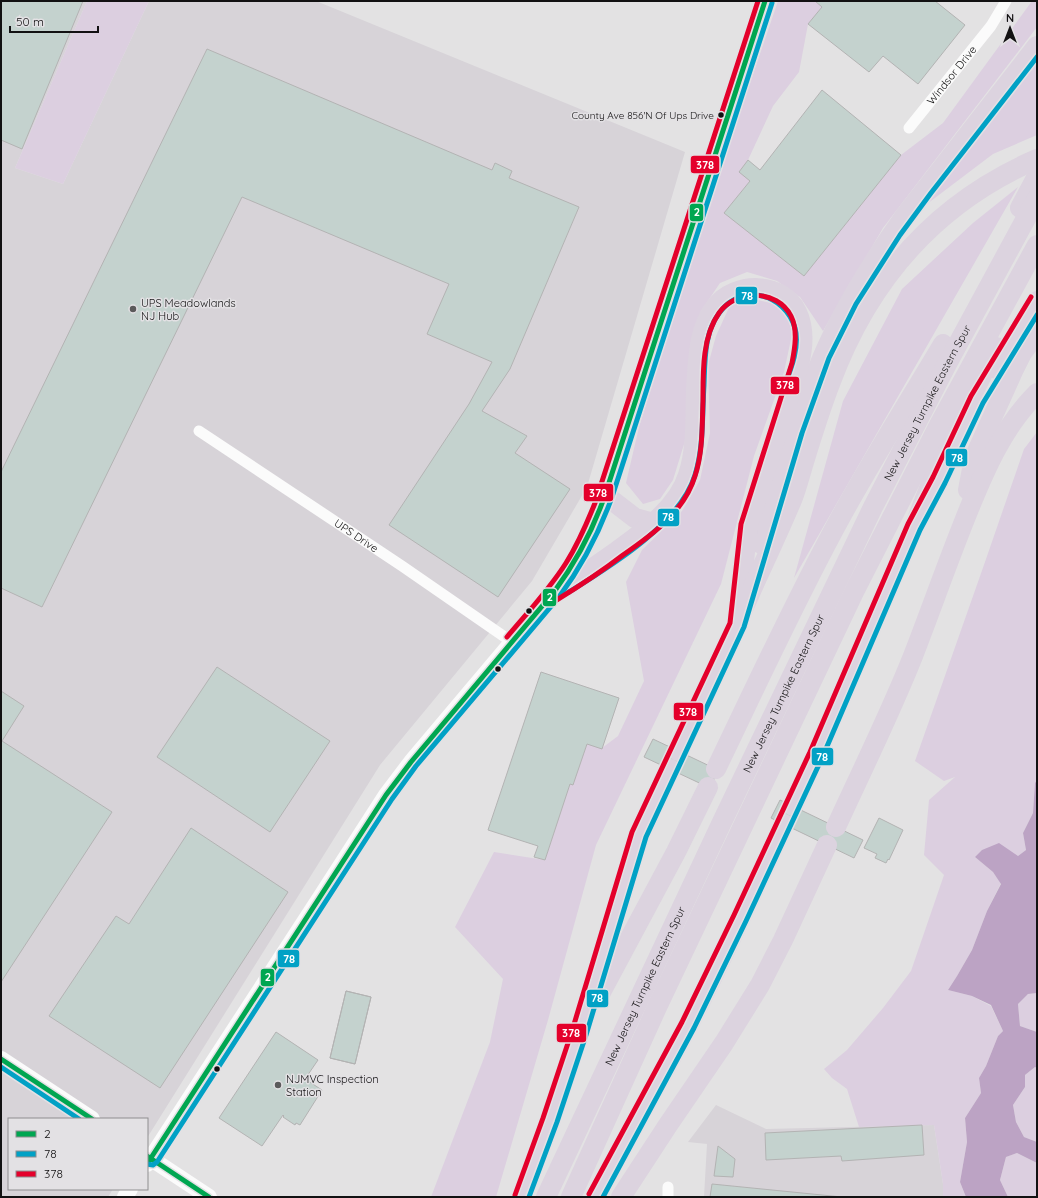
<svg xmlns="http://www.w3.org/2000/svg" width="1038" height="1198" viewBox="0 0 1038 1198" font-family="Quicksand,sans-serif">
  <rect width="100%" height="100%" fill="#e3e2e3"/>
  <path fill="#d7d3d8" d="M 1,1 L 87,1 L 15,168 L 63,184 L 149,1 L 316,1 L 685,152 L 587,487 L 532,581 L 380,765 L 147,1138 L 147,1119 L 9,1119 L 9,1189 L 113,1189 L 108,1197 L 1,1197 Z
    M 716,1105 L 766,1129 L 934,1125 L 943,1184 L 943,1197 L 704,1197 L 707,1144 L 688,1142 Z"/>
  <path fill="#dccfe0" d="M 87,1 L 149,1 L 63,184 L 15,168 Z
    M 778,1 L 815,1 L 822,7 L 808,24 L 799,72 L 773,106 L 748,160 L 740,172 L 750,181 L 724,213 L 804,276 L 901,155 L 943,123 L 1032,1 L 1037,1 L 1037,27 L 883,228 L 823,331 L 800,297 L 777,281 L 747,272 L 720,283 L 701,311 L 685,441 L 673,480 L 660,499 L 643,504 L 626,483 L 639,427 L 706,212 Z
    M 1037,61 L 1037,135 L 993,154 L 923,207 Z
    M 1018,187 L 794,578 L 843,401 L 902,289 L 973,223 Z
    M 754,299 L 775,304 L 794,325 L 784,372 L 754,456 L 721,584 L 596,845 L 548,1020 L 496,1197 L 431,1197 L 490,1042 L 503,979 L 455,927 L 494,852 L 545,860 L 570,784 L 573,784 L 587,744 L 602,748 L 618,736 L 644,681 L 626,582 L 642,550 L 682,511 L 700,480 L 710,433 L 708,365 L 716,336 L 731,303 Z
    M 1037,432 L 1037,780 L 1035,783 L 1033,813 L 1023,833 L 1026,850 L 1018,856 L 975,857 L 993,872 L 1001,883 L 987,911 L 972,950 L 957,976 L 948,990 L 972,996 L 991,1006 L 1003,1031 L 998,1036 L 986,1066 L 979,1078 L 981,1093 L 965,1118 L 967,1142 L 960,1182 L 966,1197 L 943,1197 L 943,1184 L 934,1125 L 859,1127 L 847,1089 L 832,1078 L 824,1069 L 847,1050 L 883,1008 L 911,971 L 944,875 L 924,855 L 929,800 L 955,777 L 944,781 L 915,761 L 985,562 L 1024,449 Z
    M 1037,993 L 1037,1032 L 1020,1026 L 1018,1004 L 1028,994 Z
    M 1035,1067 L 1037,1068 L 1037,1142 L 1024,1137 L 1016,1122 L 1013,1105 L 1025,1087 L 1025,1075 Z
    M 1017,1153 L 1037,1163 L 1037,1197 L 1008,1197 L 1000,1180 L 1006,1157 Z"/>
  <path fill="#bca3c4" d="M 1037,780 L 1037,993 L 1028,994 L 1018,1004 L 1020,1026 L 1037,1032 L 1037,1068 L 1035,1067 L 1025,1075 L 1025,1087 L 1013,1105 L 1016,1122 L 1024,1137 L 1037,1142 L 1037,1163 L 1017,1153 L 1006,1157 L 1000,1180 L 1008,1197 L 966,1197 L 960,1182 L 967,1142 L 965,1118 L 981,1093 L 979,1078 L 986,1066 L 998,1036 L 1003,1031 L 991,1005 L 972,996 L 948,990 L 957,976 L 972,950 L 987,911 L 1001,884 L 993,872 L 975,857 L 982,850 L 999,843 L 1018,856 L 1026,850 L 1023,833 L 1033,813 L 1035,783 Z"/>
  <path fill="#c4d2ce" stroke="#b3b3b3" d="M 1,1 L 83,1 L 22,149 L 1,140 Z
    M 815,1 L 935,1 L 965,25 L 918,84 L 883,56 L 869,72 L 808,24 L 822,7 Z
    M 207,49 L 492,170 L 495,163 L 512,171 L 509,178 L 579,207 L 510,369 L 482,411 L 527,436 L 515,453 L 570,489 L 498,597 L 389,525 L 469,404 L 492,362 L 427,334 L 449,284 L 242,197 L 42,607 L 1,588 L 1,472 Z
    M 822,90 L 901,155 L 804,276 L 724,213 L 750,181 L 739,172 L 748,160 L 760,170 Z
    M 217,667 L 330,741 L 270,832 L 157,757 Z
    M 541,672 L 619,698 L 602,749 L 587,744 L 573,785 L 570,784 L 545,860 L 534,857 L 538,846 L 488,830 Z
    M 1,691 L 24,706 L 2,741 L 112,812 L 1,982 Z
    M 653,739 L 718,770 L 710,788 L 644,757 Z
    M 780,800 L 863,840 L 854,858 L 771,818 Z
    M 879,818 L 903,830 L 889,860 L 888,859 L 886,863 L 875,858 L 877,854 L 864,848 Z
    M 191,828 L 288,892 L 160,1088 L 49,1016 L 116,916 L 129,924 Z
    M 346,991 L 371,997 L 355,1064 L 330,1058 Z
    M 346,991 L 371,997 L 355,1064 L 330,1058 Z
    M 276,1032 L 318,1060 L 305,1079 L 322,1090 L 300,1125 L 296,1123 L 295,1125 L 283,1117 L 284,1116 L 283,1115 L 262,1146 L 219,1118 Z
    M 922,1125 L 924,1155 L 842,1161 L 841,1156 L 766,1160 L 765,1133 Z
    M 718,1146 L 735,1159 L 733,1177 L 714,1176 Z
    M 712,1184 L 842,1197 L 710,1197 Z"/>
  <g fill="none" stroke-linecap="round" stroke-linejoin="round">
    <g stroke="#fbfbfb" stroke-width="11">
      <path id="s1" d="M 909,128 L 991,26 L 1006,1"/>
      <path id="s2" d="M 199,431 L 402,566 L 512,642"/>
      <path d="M 668,1187 L 668,1197"/>
    </g>
    <path stroke="#fbfbfb" stroke-width="16" d="M 1,1059 L 92,1119
      M 147,1156 L 209,1197
      M 147,1164 L 321,896 L 386,795 L 411,762 L 554,592 C 577,562 594,530 605,495 L 765,1
      M 125,1197 L 130,1189"/>
    <g stroke="#dcd3df" stroke-width="20">
      <path d="M 1020,208 L 1037,176"/>
      <path d="M 996,369 L 1037,301"/>
      <path d="M 968,490 L 974,458 L 1014,369 L 1022,353 L 1037,333"/>
      <path d="M 605,495 L 635,518 L 653,523"/>
      <path d="M 761,544 C 779,481 797,417 823,356 C 844,307 873,261 904,217 L 1037,46"/>
      <path d="M 551,595 C 574,581 595,567 617,551 C 643,532 678,508 688,475 C 697,448 695,416 696,388 C 698,361 698,329 715,307 C 735,281 782,281 797,312 C 805,329 803,347 799,365 L 748,525 L 737,625"/>
      <path d="M 678,751 C 705,694 731,636 757,578 C 769,552 781,526 792,500 C 797,488 800,475 804,462 C 812,436 820,410 830,384 C 868,281 935,203 1037,159"/>
      <path d="M 716,769 C 756,686 794,603 838,522 C 871,461 908,403 943,344"/>
      <path d="M 793,806 L 816,755 L 914,527 L 933,478 L 974,391 L 996,347"/>
      <path d="M 836,827 C 862,770 890,714 913,656 C 932,607 949,558 969,509 C 986,467 1004,426 1037,393"/>
      <path d="M 600,994 L 676,852 L 708,787"/>
      <path d="M 522,1197 L 550,1120 L 579,1033 L 639,834 L 670,769"/>
      <path id="s3" d="M 546,1197 L 722,822 L 873,507 L 947,364 L 1037,198"/>
      <path d="M 571,1197 L 658,1005 L 854,592 L 939,425 L 1037,245"/>
      <path d="M 595,1197 C 625,1140 658,1084 688,1026 C 722,960 753,892 784,824"/>
      <path d="M 621,1197 L 668,1125 L 724,1043 L 760,985 L 783,940 L 827,845"/>
    </g>
    <defs>
      <path id="bus-1" d="M 1,1059 L 92,1119
        M 147,1156 L 209,1197
        M 147,1164 L 386,795 L 411,762 L 554,592 C 576,562 593,530 605,495 L 765,1"/>
      <path id="bus-2" d="M 569,592 C 611,566 680,524 695,475 C 704,446 702,415 704,385 C 705,360 704,332 720,312 C 742,282 785,294 795,328 C 800,347 791,369 784,387
        M 1,1067 L 79,1119
        M 147,1164 L 153,1165 L 157,1162 L 392,799 L 416,766 L 559,597 C 582,566 599,533 612,497 L 772,3
        M 529,1197 L 557,1122 L 586,1035 L 646,837 L 744,627 L 802,433 L 829,358 L 856,304 L 900,235 L 931,193 L 1037,57
        M 603,1197 L 694,1028 L 746,921 L 822,758 L 920,530 L 945,483 L 983,403 L 1037,315"/>
      <path id="bus-3" d="M 507,637 C 527,613 549,590 566,563 C 578,544 587,523 595,503 L 758,1
        M 589,1194 L 682,1022 L 734,915 L 810,752 L 908,524 L 933,477 L 971,396 L 1031,297
        M 515,1195 L 543,1118 L 572,1031 L 632,832 L 730,623 L 741,524 L 792,363 C 795,348 798,330 791,316 C 777,289 736,289 719,313 C 702,337 703,373 703,401 C 702,426 703,452 695,476 C 684,512 652,535 623,555 C 601,572 578,587 555,601"/>
    </defs>
    <use href="#bus-1" stroke="#e3e1e4" stroke-width="8"/>
    <use href="#bus-2" stroke="#e3e1e4" stroke-width="8"/>
    <use href="#bus-3" stroke="#e3e1e4" stroke-width="8"/>
    <use href="#bus-1" stroke="#00a651" stroke-width="5"/>
    <use href="#bus-2" stroke="#01a1c5" stroke-width="5"/>
    <use href="#bus-3" stroke="#e4002b" stroke-width="5"/>
  </g>
  <g fill="#121112" stroke="#e3e1e4" stroke-width="1.5">
    <circle cx="721" cy="115" r="3.5"/>
    <circle cx="529" cy="611" r="3.5"/>
    <circle cx="498" cy="669" r="3.5"/>
    <circle cx="217" cy="1069" r="3.5"/>
  </g>
  <g fill="#5b5a5b" stroke="#e3e1e4" stroke-width="1.5">
    <circle cx="133" cy="309" r="4"/>
    <circle cx="278" cy="1085" r="4"/>
  </g>
  <g text-anchor="middle" dominant-baseline="central" stroke-width="3" stroke-linejoin="round" paint-order="stroke">
    <g font-size="10" fill="#121112" stroke="#e3e1e4" text-anchor="end">
      <text x="714" y="115">County Ave 856'N Of Ups Drive</text>
    </g>
    <g font-size="11" fill="#121112" stroke="#e3e1e4">
      <text stroke="none"><textPath href="#s1" startOffset="68">Windsor Drive</textPath></text>
      <text stroke="none"><textPath href="#s3" startOffset="881">New Jersey Turnpike Eastern Spur</textPath></text>
      <text stroke="none"><textPath href="#s2" startOffset="189">UPS Drive</textPath></text>
      <text stroke="none"><textPath href="#s3" startOffset="557">New Jersey Turnpike Eastern Spur</textPath></text>
      <text stroke="none"><textPath href="#s3" startOffset="233">New Jersey Turnpike Eastern Spur</textPath></text>
    </g>
    <g font-size="11" fill="#121112" stroke="#e3e1e4" text-anchor="start">
      <text x="141" y="303">UPS Meadowlands<tspan x="141" dy="13">NJ Hub</tspan></text>
      <text x="286" y="1079">NJMVC Inspection<tspan x="286" dy="13">Station</tspan></text>
    </g>
  </g>
  <g stroke="#e3e1e4" stroke-width="1.5">
    <rect x="690" y="155" width="30" height="19" rx="4" fill="#e4002b"/>
    <rect x="689" y="203" width="15" height="19" rx="4" fill="#00a651"/>
    <rect x="735" y="286" width="23" height="19" rx="4" fill="#01a1c5"/>
    <rect x="770" y="376" width="30" height="19" rx="4" fill="#e4002b"/>
    <rect x="945" y="448" width="23" height="19" rx="4" fill="#01a1c5"/>
    <rect x="583" y="483" width="31" height="19" rx="4" fill="#e4002b"/>
    <rect x="657" y="508" width="23" height="19" rx="4" fill="#01a1c5"/>
    <rect x="542" y="588" width="15" height="19" rx="4" fill="#00a651"/>
    <rect x="673" y="702" width="31" height="19" rx="4" fill="#e4002b"/>
    <rect x="811" y="747" width="23" height="19" rx="4" fill="#01a1c5"/>
    <rect x="277" y="949" width="23" height="19" rx="4" fill="#01a1c5"/>
    <rect x="260" y="968" width="15" height="19" rx="4" fill="#00a651"/>
    <rect x="586" y="989" width="23" height="19" rx="4" fill="#01a1c5"/>
    <rect x="556" y="1023" width="31" height="20" rx="4" fill="#e4002b"/>
  </g>
  <g font-size="11" text-anchor="middle" font-weight="bold" fill="#fff">
    <text x="705" y="169">378</text>
    <text x="697" y="216">2</text>
    <text x="747" y="300">78</text>
    <text x="785" y="389">378</text>
    <text x="957" y="462">78</text>
    <text x="598" y="497">378</text>
    <text x="668" y="521">78</text>
    <text x="550" y="601">2</text>
    <text x="688" y="716">378</text>
    <text x="822" y="761">78</text>
    <text x="289" y="963">78</text>
    <text x="268" y="981">2</text>
    <text x="597" y="1002">78</text>
    <text x="571" y="1037">378</text>
  </g>
  <rect width="1038" height="1198" fill="none" stroke="#121112" stroke-width="4"/>
  <rect x="8" y="1118" width="140" height="72" fill="#e3e1e4" stroke="#8f8e90"/>
  <rect x="16" y="1131" width="20" height="6" fill="#00a651" stroke="#8f8e90"/>
  <text x="44" y="1138" font-size="12" fill="#121112">2</text>
  <rect x="16" y="1151" width="20" height="6" fill="#01a1c5" stroke="#8f8e90"/>
  <text x="44" y="1158" font-size="12" fill="#121112">78</text>
  <rect x="16" y="1171" width="20" height="6" fill="#e4002b" stroke="#8f8e90"/>
  <text x="44" y="1178" font-size="12" fill="#121112">378</text>
  <g transform="translate(1010 28)" stroke="#e3e1e4" stroke-width="3" paint-order="stroke">
  <path d="M0-3L7 15L0 10L-7 15Z" fill="#121112"/>
  <text y="-6" font-size="11" font-weight="bold" text-anchor="middle" fill="#121112">N</text>
  </g>
  <path d="M10 26v6h88v-6" fill="none" stroke="#121112" stroke-width="2"/>
  <text x="16" y="26" font-size="12" fill="#121112" stroke="#e3e1e4" stroke-width="3" paint-order="stroke">50 m</text>
</svg>
